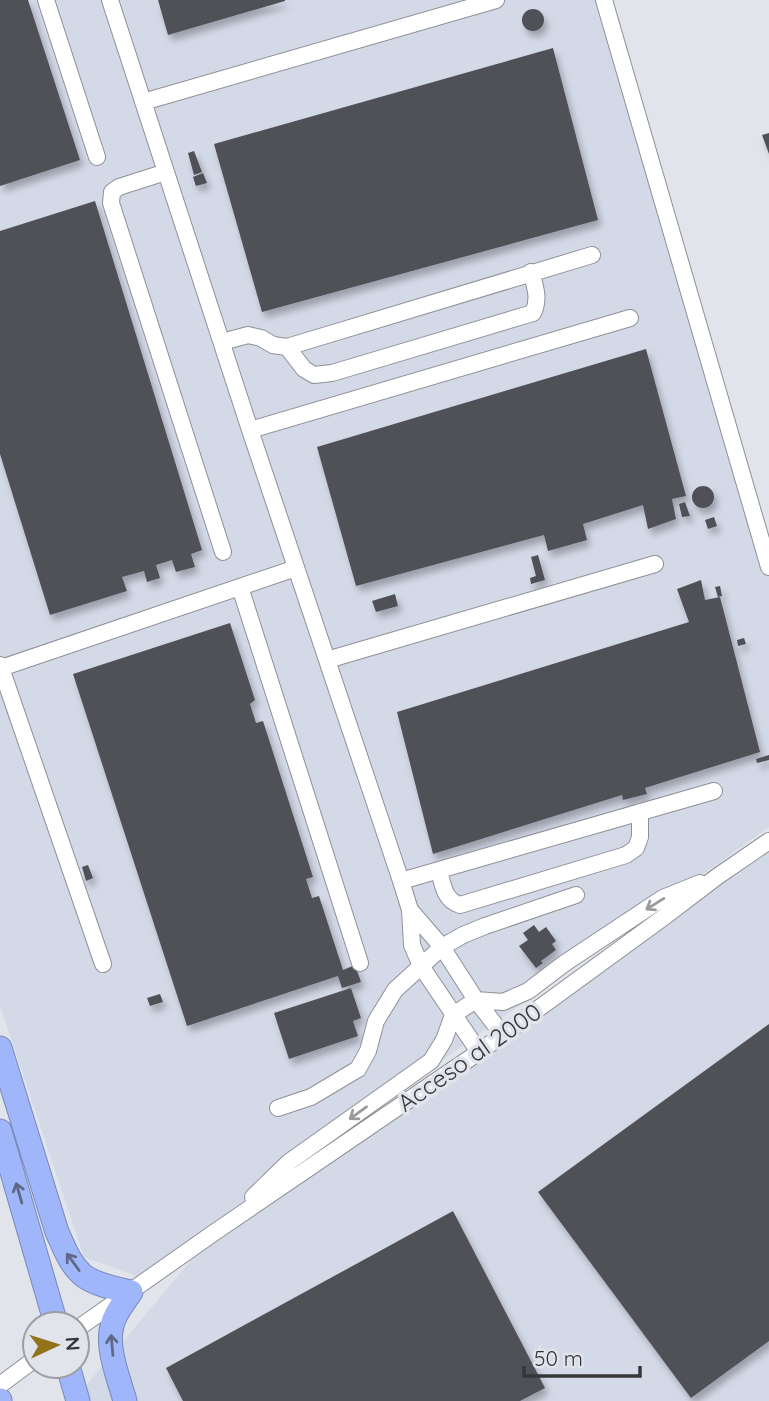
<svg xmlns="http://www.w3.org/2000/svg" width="769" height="1401" viewBox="0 0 769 1401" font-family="Quicksand,sans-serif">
  <defs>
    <filter id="shadow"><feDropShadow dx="3.5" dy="6" stdDeviation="3.5" flood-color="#0004"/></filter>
  </defs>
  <rect width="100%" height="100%" fill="#e1e4eb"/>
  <path fill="#d4d9e8" d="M 0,0 L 595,0 L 769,567 L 769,827 L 139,1277 L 84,1257 L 0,1006 Z
    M 769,843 L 769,1401 L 78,1401 L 77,1396 L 215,1232 Z"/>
  <path fill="#4f5157" filter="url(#shadow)" d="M 0,0 L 28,0 L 80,160 L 0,186 Z
    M 158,0 L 285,0 L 285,1 L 168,35 Z
    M522 20a11 11 0 1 1 22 0a11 11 0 1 1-22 0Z
    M 553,48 L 598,220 L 262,312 L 214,144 Z
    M 769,133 L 769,154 L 762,135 Z
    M 194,151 L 202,172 L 194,175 L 188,153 Z
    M 203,173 L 207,183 L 196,186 L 193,177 Z
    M 95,201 L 202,550 L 191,554 L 195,567 L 176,572 L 172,560 L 156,565 L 160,578 L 147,582 L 144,571 L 122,577 L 127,591 L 50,615 L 0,454 L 0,231 Z
    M 646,349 L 686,496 L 672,499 L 676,519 L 648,529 L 643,505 L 583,524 L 587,540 L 548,551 L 544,535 L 356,586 L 317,447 Z
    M692 497a11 11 0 1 1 22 0a11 11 0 1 1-22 0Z
    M 685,502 L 690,516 L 682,517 L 679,504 Z
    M 714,517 L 717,526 L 708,529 L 705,520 Z
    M 538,555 L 545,580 L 531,584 L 530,578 L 536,576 L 531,557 Z
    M 701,580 L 705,600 L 720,597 L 760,752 L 645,788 L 647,794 L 623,800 L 622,795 L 433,854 L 397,712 L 689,622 L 677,589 Z
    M 720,586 L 722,596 L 718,597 L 715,587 Z
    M 395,594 L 398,606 L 376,612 L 372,601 Z
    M 230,623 L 255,700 L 250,704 L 256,723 L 263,721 L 313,877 L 306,879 L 312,898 L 319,896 L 343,970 L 355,965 L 361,982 L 342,988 L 338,976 L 187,1026 L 73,674 Z
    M 744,638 L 746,644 L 738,646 L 737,640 Z
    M 769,755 L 769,760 L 757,763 L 756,759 Z
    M 88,865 L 93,878 L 86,881 L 82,867 Z
    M 534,925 L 539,932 L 546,927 L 556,941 L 552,944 L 556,950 L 541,961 L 543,963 L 536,968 L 519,946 L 528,940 L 523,933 Z
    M 351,988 L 361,1018 L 353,1021 L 358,1036 L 289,1059 L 274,1013 Z
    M 160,994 L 163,1002 L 150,1006 L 147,998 Z
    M 769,1024 L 769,1341 L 691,1398 L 538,1192 Z
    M 453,1211 L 545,1388 L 520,1401 L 183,1401 L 166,1368 Z"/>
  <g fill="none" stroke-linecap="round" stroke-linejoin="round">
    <defs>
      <path id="minor" d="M 46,0 L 97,157
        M 110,0 L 250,430 L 401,881 L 410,910 L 412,945 L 421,966 L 479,1052
        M 604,0 L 769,567
        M 143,102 L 496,0
        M 166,172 L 119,187 L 112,192 L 111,203 L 223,552
        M 222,342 L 248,335 L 261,338 L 273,345 L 287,347 L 592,255
        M 287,347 L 304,369 L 314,375 L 332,373 L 533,313 C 540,298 535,287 531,272
        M 250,430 L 630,318
        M 240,587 L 360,963
        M 327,660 L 655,564
        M 0,665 L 103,964
        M 1,668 L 296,568
        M 439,870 C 443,885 444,900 460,905 L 626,855 L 636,848 L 640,837 L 640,812
        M 401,881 L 714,791
        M 410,910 L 442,947 L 476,1000 L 503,1035
        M 278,1108 L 311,1097 L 358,1069 L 368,1051 L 376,1021 L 395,990 L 442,947 L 463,935 L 485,926 L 576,895
        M 253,1197 L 289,1162 L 431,1061 L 444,1040 L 453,1015 L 476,1000 L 503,1002 L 528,991 L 565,963 L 663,898 L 700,883
        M 77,1329 L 215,1232 L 479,1052 L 664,917 L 718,876 L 769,841
        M 0,1385 L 35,1359"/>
      <path id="highway" d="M 0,1048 L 57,1232 C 64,1247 70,1265 84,1276 C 96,1285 117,1289 131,1292 C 126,1299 120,1307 116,1315 C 102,1341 118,1375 125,1401
        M 0,1131 L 56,1324
        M 68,1366 L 78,1401
        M 0,1400 L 0,1401"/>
    </defs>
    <use href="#minor" stroke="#8e9097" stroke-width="18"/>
    <use href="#highway" stroke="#7a89b6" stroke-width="25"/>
    <use href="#minor" stroke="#fff" stroke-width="16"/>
    <use href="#highway" stroke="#9fb6fa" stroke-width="23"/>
  </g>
  <defs><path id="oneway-shaft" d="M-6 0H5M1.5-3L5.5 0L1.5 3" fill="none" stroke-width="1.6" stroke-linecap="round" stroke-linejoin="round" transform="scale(1.75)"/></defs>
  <g stroke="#9a9a9c">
    <use href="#oneway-shaft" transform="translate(655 904) rotate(148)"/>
    <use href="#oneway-shaft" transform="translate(358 1113) rotate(144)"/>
  </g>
  <g stroke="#5f6986">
    <use href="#oneway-shaft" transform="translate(19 1193) rotate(-106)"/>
    <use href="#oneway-shaft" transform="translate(73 1262) rotate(-126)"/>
    <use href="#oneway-shaft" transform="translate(112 1345) rotate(-95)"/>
  </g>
  <g text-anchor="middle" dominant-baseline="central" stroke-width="7" stroke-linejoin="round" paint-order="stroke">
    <g font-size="24" fill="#353639" stroke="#e1e4eb">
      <text transform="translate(469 1057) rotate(-35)">Acceso al 2000</text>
    </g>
  </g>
  <g transform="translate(56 1345) rotate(86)"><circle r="33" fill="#e1e4eb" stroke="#9c9ea4" stroke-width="2"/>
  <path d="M0-5L12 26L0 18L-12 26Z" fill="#917319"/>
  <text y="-10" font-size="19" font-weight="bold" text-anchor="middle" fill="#353639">N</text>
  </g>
  <path d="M524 1366v10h116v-10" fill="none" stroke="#353639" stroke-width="3.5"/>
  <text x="534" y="1366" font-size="21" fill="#353639" stroke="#e1e4eb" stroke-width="5" paint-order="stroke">50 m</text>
</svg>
